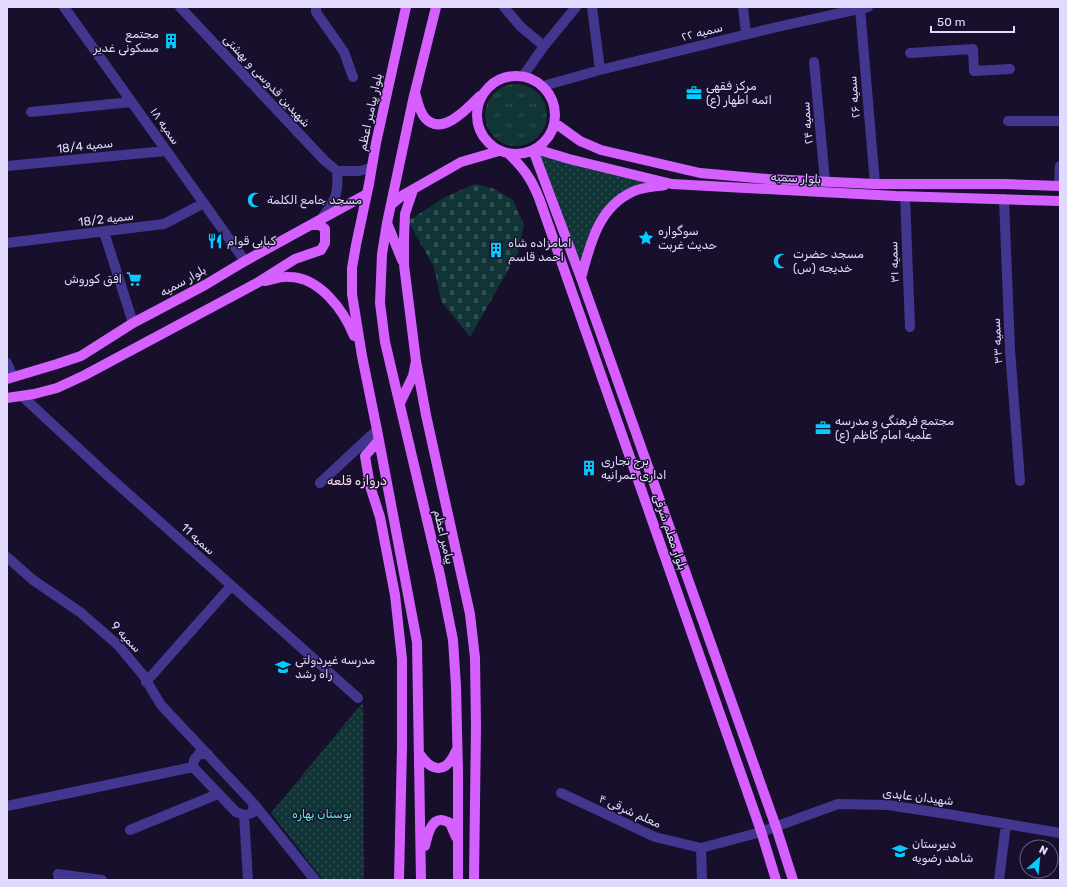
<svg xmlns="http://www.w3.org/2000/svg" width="1067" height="887" viewBox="0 0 1067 887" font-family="Rubik,'Noto Sans Arabic',sans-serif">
  <defs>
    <pattern id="grass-tufts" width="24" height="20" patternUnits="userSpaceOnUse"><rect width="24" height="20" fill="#113436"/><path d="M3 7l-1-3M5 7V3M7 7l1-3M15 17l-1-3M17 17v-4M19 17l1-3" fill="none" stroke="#335154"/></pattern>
    <pattern id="cemetery-stones" width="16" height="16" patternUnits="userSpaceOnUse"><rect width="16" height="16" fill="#113436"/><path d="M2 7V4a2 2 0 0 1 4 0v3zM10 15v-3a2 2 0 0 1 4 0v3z" fill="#335154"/></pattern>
    <pattern id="park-dots" width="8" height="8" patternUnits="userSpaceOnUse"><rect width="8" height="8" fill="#113436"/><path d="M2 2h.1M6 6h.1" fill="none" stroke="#335154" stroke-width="1.8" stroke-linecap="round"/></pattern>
  </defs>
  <rect width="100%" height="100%" fill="#170f2c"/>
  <path fill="url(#grass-tufts)" d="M485 115a31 31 0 1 1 62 0a31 31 0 1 1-62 0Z"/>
  <path fill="url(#cemetery-stones)" d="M 475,184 L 495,189 L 513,200 L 524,225 L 518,253 L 470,337 L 441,301 L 434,267 L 408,221 L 445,197 Z"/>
  <path fill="url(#park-dots)" d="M 535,150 L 672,184 L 647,187 L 607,212 L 581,278 Z
    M 363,702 L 364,880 L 323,880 L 271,813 Z"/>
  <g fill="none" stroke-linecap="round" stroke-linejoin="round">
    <path stroke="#43368e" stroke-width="10" d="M 64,7 L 245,261
      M 180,7 L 324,160 L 337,171
      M 316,7 L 316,12 L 344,52 L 353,77
      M 504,7 L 521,27 L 544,46
      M 592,7 L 600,70
      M 743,7 L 746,34
      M 860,8 L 875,184
      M 910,53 L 973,49 L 974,71 L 1010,69
      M 814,62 L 825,181
      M 523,76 L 544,46 L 576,7
      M 543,86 L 600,70 L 777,27 L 868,7
      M 31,112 L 132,102
      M 1008,121 L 1060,121
      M 7,166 L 166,151
      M 337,171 L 359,171 L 371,168
      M 1059,186 L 1060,166
      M 905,196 L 910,327
      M 1004,199 L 1010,350 L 1020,481
      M 321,219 C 335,201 339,194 337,171
      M 104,232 L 133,323
      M 7,243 L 164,224 L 204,203
      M 7,363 L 13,377
      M 22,396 L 106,474 L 358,698
      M 320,483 L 377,430
      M 7,557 L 33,580 L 80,612 L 118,645 L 143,675 L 161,705 L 254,804 L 252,813 L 244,815 L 236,812 L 193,767 L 194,760 L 199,754 L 208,754
      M 146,682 L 231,586
      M 561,793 L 655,837 L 701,848 L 761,832 L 838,804 L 888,805 L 947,814 L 1060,833
      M 254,804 L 315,880
      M 7,806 L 193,767
      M 244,815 L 248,880
      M 130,830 L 218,794
      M 701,848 L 702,880
      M 59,880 L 58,874 L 102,880
      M 999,880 L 1006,824"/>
    <path stroke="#d560ff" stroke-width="10" d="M 406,7 L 376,143 L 369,184 L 356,245 L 352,268 L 352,294 L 362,356 L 377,430 L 417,642 L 421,880
      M 436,7 L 413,100 L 387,223 L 382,254 L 380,303 L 385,342 L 440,575 L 453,640 L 456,686 L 458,773 L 458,880
      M477 115a39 39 0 1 1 78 0a39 39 0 1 1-78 0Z
      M 415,92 C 417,100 419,111 425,118 C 442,137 468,108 480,96
      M 555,123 L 580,141 L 601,150 L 700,173 L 768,179 L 875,184 L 1005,184 L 1060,186
      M 536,149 L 569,159 L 672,184 L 896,196 L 1060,201
      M 533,150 L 581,278 L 776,827 L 793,880
      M 509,154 C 524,169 531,178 539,198 L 760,828 L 776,880
      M 391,205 L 403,195 L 461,162 L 499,151
      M 387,223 L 402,260
      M 581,278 C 590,245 598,208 632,192 C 642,187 654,187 665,185
      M 265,281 C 272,280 281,276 289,277 C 320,277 344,311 354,336
      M 416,361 L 426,415 L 470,614 L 475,658 L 476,727 L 474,880
      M 7,379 L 57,364 L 81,356 L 133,323 L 205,285 L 245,261 L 367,194
      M 7,398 L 34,394 L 57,388 L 85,375 L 257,283 L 295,259 L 321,250 L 325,243 L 325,229 L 320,225 L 312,225
      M 400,403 L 413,376 L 416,361 L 404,265 L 404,238 L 405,214 L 413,190
      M 379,440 L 365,456 L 370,486 L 380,517 L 395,595 L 402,659 L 402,747 L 399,880
      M 419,753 C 432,773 446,774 456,751
      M 425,846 C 427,838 430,820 441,820 C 444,820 448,822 450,823 L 456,837"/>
  </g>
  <defs>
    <symbol id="building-bare" viewBox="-9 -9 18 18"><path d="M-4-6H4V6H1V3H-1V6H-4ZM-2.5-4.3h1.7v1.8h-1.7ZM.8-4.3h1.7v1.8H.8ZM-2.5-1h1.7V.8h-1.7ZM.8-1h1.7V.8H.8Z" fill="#05cbff" stroke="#170f2c" stroke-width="2.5" paint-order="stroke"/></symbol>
    <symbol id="office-bare" viewBox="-9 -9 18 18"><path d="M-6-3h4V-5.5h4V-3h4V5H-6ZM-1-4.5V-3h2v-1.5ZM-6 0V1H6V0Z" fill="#05cbff" stroke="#170f2c" stroke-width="2.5" paint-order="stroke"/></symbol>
    <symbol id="mosque-bare" viewBox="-9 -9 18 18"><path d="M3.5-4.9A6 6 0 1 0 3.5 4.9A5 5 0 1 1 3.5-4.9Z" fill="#05cbff" stroke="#170f2c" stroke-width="2.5" paint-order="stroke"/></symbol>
    <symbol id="sight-bare" viewBox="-9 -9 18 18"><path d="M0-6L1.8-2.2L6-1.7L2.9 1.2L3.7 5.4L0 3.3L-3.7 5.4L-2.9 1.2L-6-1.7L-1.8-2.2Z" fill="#05cbff" stroke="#170f2c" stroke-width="2.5" paint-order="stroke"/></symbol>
    <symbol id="restaurant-bare" viewBox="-9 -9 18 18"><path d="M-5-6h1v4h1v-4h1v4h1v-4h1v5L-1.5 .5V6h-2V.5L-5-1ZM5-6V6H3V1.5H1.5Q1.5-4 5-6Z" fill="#05cbff" stroke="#170f2c" stroke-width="2.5" paint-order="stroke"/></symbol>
    <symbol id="supermarket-bare" viewBox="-9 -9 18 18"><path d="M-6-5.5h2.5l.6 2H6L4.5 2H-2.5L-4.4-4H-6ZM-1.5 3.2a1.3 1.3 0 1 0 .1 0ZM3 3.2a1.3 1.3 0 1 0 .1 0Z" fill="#05cbff" stroke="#170f2c" stroke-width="2.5" paint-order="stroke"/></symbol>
    <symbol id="school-bare" viewBox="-9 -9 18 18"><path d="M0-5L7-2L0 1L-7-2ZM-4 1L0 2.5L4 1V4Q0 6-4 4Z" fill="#05cbff" stroke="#170f2c" stroke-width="2.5" paint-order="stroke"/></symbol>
  </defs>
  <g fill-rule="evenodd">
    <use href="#building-bare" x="160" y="30" width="22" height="22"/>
    <use href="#office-bare" x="683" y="82" width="22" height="22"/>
    <use href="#mosque-bare" x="244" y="189" width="22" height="22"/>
    <use href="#sight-bare" x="635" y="227" width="22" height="22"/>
    <use href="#restaurant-bare" x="204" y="230" width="22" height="22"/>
    <use href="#building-bare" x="485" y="239" width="22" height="22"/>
    <use href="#mosque-bare" x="770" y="250" width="22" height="22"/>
    <use href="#supermarket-bare" x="123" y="268" width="22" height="22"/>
    <use href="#office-bare" x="812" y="417" width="22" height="22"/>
    <use href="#building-bare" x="578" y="457" width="22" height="22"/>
    <use href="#school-bare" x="272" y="656" width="22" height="22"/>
    <use href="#school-bare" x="889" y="840" width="22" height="22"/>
  </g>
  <g text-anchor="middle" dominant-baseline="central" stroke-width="3" stroke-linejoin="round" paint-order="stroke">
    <g font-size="12" fill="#e2d9ff" stroke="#170f2c">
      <text transform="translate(702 32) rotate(-14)">سمیه ۲۲</text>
      <text transform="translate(267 81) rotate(47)">شهیدین قدوسی و بهشتی</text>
      <text transform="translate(854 97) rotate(-95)">سمیه ۲۶</text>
      <text transform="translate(370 112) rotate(-78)">بلوار پیامبر اعظم</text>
      <text transform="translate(807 123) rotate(-95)">سمیه ۲۴</text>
      <text transform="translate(165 126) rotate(55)">سمیه ۱۸</text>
      <text transform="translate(85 146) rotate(-6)">سمیه 18/4</text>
      <text transform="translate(796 178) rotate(3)">بلوار سمیه</text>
      <text transform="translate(106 219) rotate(-7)">سمیه 18/2</text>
      <text transform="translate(894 262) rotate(-92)">سمیه ۳۱</text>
      <text transform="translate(183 281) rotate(-29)">بلوار سمیه</text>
      <text transform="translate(997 341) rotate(-93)">سمیه ۳۳</text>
      <text transform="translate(670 532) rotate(71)">بلوار معلم شرقی</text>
      <text transform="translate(444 537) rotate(77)">پیامبر اعظم</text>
      <text transform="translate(198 539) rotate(42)">سمیه 11</text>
      <text transform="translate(126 637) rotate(46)">سمیه 9</text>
      <text transform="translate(918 797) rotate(7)">شهیدان عابدی</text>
      <text transform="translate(630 811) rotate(24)">معلم شرقی ۴</text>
    </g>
    <g font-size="12" fill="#e2d9ff" stroke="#170f2c" text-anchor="start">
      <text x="159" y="34" text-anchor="end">مجتمع<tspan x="159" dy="14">مسکونی غدیر</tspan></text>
      <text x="706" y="86">مرکز فقهی<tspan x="706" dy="14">ائمه اطهار (ع)</tspan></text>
      <text x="267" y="200">مسجد جامع الکلمة</text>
      <text x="658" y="231">سوگواره<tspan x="658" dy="14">حدیث غربت</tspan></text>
      <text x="227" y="241">کبابی قوام</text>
      <text x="508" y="243">امامزاده شاه<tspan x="508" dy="14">احمد قاسم</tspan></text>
      <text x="793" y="254">مسجد حضرت<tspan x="793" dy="14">خدیجه (س)</tspan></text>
      <text x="122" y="279" text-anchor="end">افق کوروش</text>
      <text x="835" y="421">مجتمع فرهنگی و مدرسه<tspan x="835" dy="14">علمیه امام کاظم (ع)</tspan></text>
      <text x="601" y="461">برج تجاری<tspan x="601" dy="14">اداری عمرانیه</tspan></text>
      <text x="295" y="660">مدرسه غیردولتی<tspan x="295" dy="14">راه رشد</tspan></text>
      <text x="912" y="844">دبیرستان<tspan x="912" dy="14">شاهد رضویه</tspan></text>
    </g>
    <g font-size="12" fill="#5aead5" stroke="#170f2c">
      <text x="322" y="814">بوستان بهاره</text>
    </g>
    <g font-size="13" fill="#ffdbee" stroke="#170f2c">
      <text x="357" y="480">دروازه قلعه</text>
    </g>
  </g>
  <rect width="1067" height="887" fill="none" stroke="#e2d9ff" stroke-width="16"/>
  <g transform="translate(1039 859) rotate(27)"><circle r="19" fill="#170f2c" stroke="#686080"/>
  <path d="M0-3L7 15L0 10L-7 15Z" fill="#05cbff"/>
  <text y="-6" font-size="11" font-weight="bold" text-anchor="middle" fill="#e2d9ff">N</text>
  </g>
  <path d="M931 26v6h83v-6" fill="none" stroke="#e2d9ff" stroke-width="2"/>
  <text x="937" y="26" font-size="12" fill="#e2d9ff" stroke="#170f2c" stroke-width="3" paint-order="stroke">50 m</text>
</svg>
